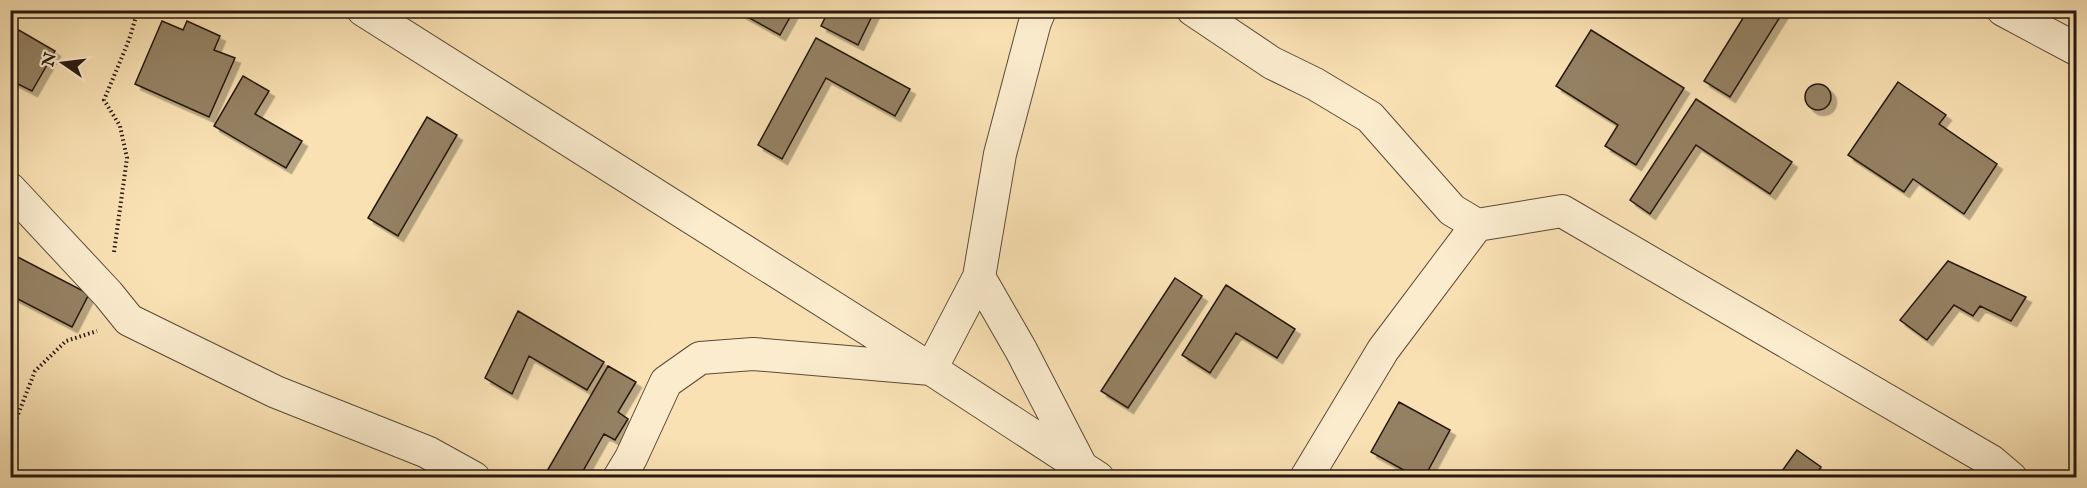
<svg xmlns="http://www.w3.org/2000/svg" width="2087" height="488" viewBox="0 0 2087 488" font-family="'IM FELL English',serif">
  <defs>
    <filter id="shadow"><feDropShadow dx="5.5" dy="5.5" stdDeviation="0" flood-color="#0004"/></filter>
  </defs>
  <rect width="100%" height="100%" fill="#f9e1b3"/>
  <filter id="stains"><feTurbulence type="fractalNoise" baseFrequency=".00333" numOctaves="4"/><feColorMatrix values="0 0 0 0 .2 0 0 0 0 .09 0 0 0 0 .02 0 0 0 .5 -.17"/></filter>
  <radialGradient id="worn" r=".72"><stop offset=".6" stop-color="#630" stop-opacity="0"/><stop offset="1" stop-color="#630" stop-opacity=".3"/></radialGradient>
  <path fill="#948164" stroke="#27180e" stroke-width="1.5" filter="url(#shadow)" d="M 735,10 L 794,10 L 780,35 Z
    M 829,10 L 875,10 L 858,45 L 821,26 Z
    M 1748,10 L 1783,12 L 1730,97 L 1704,81 Z
    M 162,21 L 183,30 L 187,21 L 220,36 L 214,50 L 235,58 L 209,117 L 135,84 Z
    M 10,25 L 55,51 L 32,91 L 10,80 Z
    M 1591,30 L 1684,88 L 1636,165 L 1605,146 L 1618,125 L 1556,86 Z
    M 816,38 L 910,89 L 895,116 L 826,78 L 782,159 L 758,145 Z
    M 243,76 L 269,91 L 255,114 L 302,141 L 286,168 L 214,126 Z
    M 1898,82 L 1946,115 L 1939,124 L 1997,164 L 1964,214 L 1913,179 L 1904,192 L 1848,155 Z
    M1805 97a13 13 0 1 1 26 0a13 13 0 1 1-26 0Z
    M 1696,99 L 1792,162 L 1770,194 L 1696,145 L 1650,214 L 1630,200 Z
    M 427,117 L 457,135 L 398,236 L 368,218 Z
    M 10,253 L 89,294 L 72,327 L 10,295 Z
    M 1948,261 L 2026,297 L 2011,321 L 1980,306 L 1973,316 L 1954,305 L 1927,340 L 1900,320 Z
    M 1175,278 L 1202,296 L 1128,408 L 1101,391 Z
    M 1226,285 L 1295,329 L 1277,358 L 1236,333 L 1210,373 L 1182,355 Z
    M 518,311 L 604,362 L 587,390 L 529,356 L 512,394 L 485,378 Z
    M 608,366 L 636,382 L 618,412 L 628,419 L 615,440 L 604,434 L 579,478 L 543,478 Z
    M 1399,402 L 1450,430 L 1424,478 L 1418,478 L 1371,452 Z
    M 1797,450 L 1821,467 L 1813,478 L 1777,478 Z"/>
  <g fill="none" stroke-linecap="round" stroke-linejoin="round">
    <defs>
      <path id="minor" d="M 363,10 L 931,369 L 1098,478
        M 1193,10 L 1272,63 L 1315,84 L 1370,117 L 1452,210 L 1477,225 L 1562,211 L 1991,461 L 2011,478
        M 2003,10 L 2076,49
        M 10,189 L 108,294 L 129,320 L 276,392 L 427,452 L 474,478
        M 979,277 L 1021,350 L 1081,466
        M 619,478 L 631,458 L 666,382 L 700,358 L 753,354 L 931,369 L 979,277 L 1000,154 L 1035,22 L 1040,10
        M 1306,478 L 1383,350 L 1477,225"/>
    </defs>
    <use href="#minor" stroke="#5c4a37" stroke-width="34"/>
    <path stroke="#27180e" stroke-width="4" stroke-dasharray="1.5 3" stroke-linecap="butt" d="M 114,252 L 127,158 L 120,126 L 104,100 L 129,40 L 138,10
      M 10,435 L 35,371 L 66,341 L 97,331"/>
    <use href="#minor" stroke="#fbecce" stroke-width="32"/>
  </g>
  <rect width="2087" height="488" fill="none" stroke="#f9e1b3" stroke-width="36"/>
  <rect x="12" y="12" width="2063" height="464" fill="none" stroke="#27180e" stroke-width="3"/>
  <rect x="18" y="18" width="2051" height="452" fill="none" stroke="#27180e" stroke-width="1.5"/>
  <g transform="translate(63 63) rotate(284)" stroke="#fbecce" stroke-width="4.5" paint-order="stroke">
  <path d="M0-4.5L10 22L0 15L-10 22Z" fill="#27180e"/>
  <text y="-9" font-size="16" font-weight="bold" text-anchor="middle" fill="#27180e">N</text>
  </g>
  <rect width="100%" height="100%" filter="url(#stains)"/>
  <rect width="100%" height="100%" fill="url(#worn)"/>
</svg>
